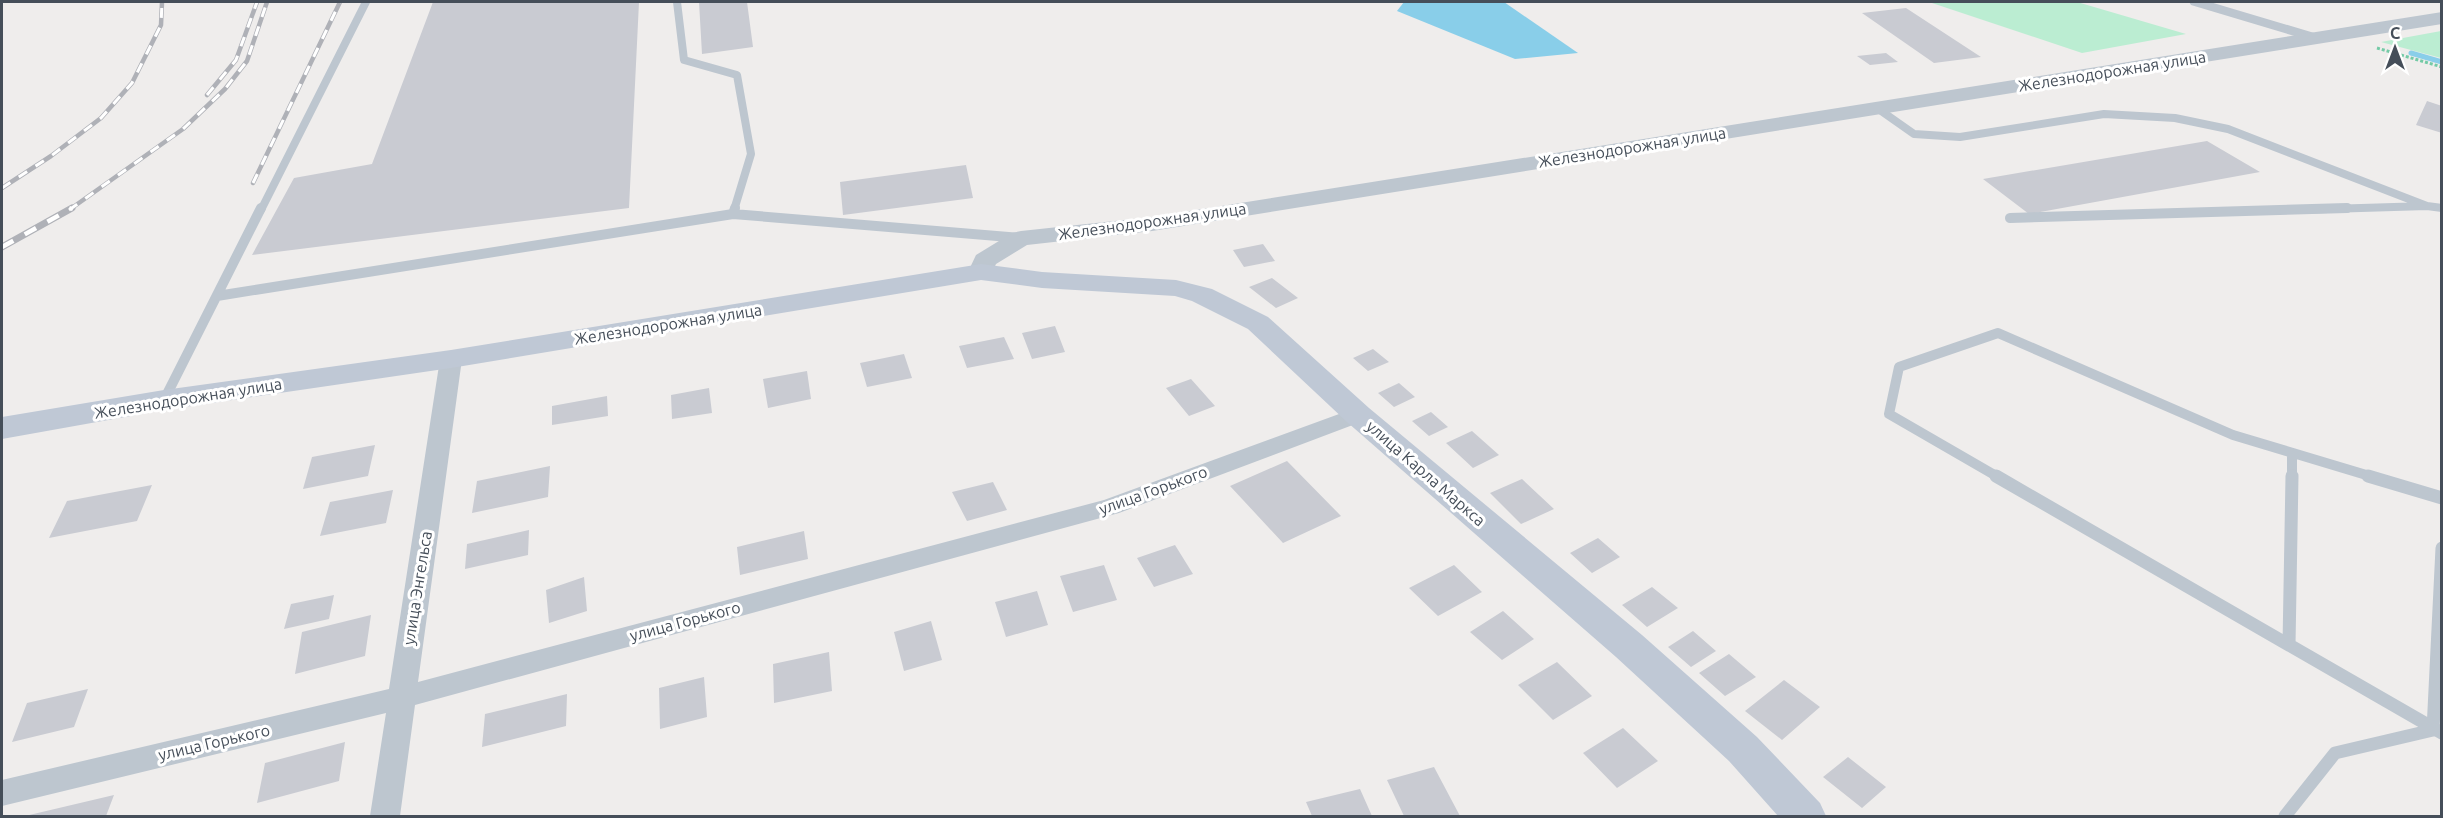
<svg xmlns="http://www.w3.org/2000/svg" width="2443" height="818" viewBox="0 0 2443 818" font-family="Ubuntu,sans-serif">
  <rect width="100%" height="100%" fill="#efedec"/>
  <path fill="#bbedd2" d="M 1929,2 L 2077,2 L 2186,34 L 2082,53 Z
    M 2441,31 L 2441,58 L 2381,42 Z"/>
  <path fill="#89cee9" d="M 1404,2 L 1504,2 L 1578,53 L 1515,59 L 1397,11 Z"/>
  <g fill="none" stroke-linecap="round" stroke-linejoin="round">
    <path stroke="#89cee9" stroke-width="5" d="M 2411,53 L 2442,62"/>
  </g>
  <path fill="#c9cbd2" d="M 433,2 L 639,2 L 629,208 L 252,255 L 294,178 L 372,164 Z
    M 699,2 L 747,2 L 753,47 L 702,54 Z
    M 1906,8 L 1981,57 L 1934,63 L 1862,13 Z
    M 1886,53 L 1898,62 L 1870,65 L 1857,56 Z
    M 2427,101 L 2442,106 L 2442,133 L 2416,125 Z
    M 2207,141 L 2260,172 L 2029,214 L 1983,179 Z
    M 966,165 L 973,198 L 843,215 L 840,182 Z
    M 1263,244 L 1275,261 L 1244,267 L 1233,250 Z
    M 1272,278 L 1298,298 L 1276,308 L 1249,287 Z
    M 1055,326 L 1065,352 L 1032,359 L 1022,333 Z
    M 1004,337 L 1014,359 L 967,368 L 959,346 Z
    M 1373,349 L 1389,362 L 1368,371 L 1353,358 Z
    M 904,354 L 912,378 L 867,387 L 860,363 Z
    M 807,371 L 811,399 L 768,408 L 763,379 Z
    M 1191,379 L 1215,406 L 1189,416 L 1166,388 Z
    M 1399,383 L 1415,397 L 1394,407 L 1378,393 Z
    M 709,388 L 712,413 L 672,419 L 671,395 Z
    M 607,396 L 608,416 L 552,425 L 552,406 Z
    M 1431,412 L 1448,427 L 1429,436 L 1412,421 Z
    M 1472,431 L 1499,455 L 1473,468 L 1446,443 Z
    M 375,445 L 368,476 L 303,489 L 312,457 Z
    M 1287,461 L 1341,516 L 1283,543 L 1230,486 Z
    M 550,466 L 548,497 L 472,513 L 477,481 Z
    M 1522,479 L 1554,509 L 1521,524 L 1490,493 Z
    M 993,482 L 1007,510 L 967,521 L 952,492 Z
    M 152,485 L 137,521 L 49,538 L 67,501 Z
    M 393,490 L 386,523 L 320,536 L 330,502 Z
    M 529,530 L 528,555 L 465,569 L 467,544 Z
    M 804,531 L 808,559 L 740,575 L 737,547 Z
    M 1598,538 L 1620,557 L 1592,573 L 1570,553 Z
    M 1175,545 L 1193,574 L 1154,587 L 1137,558 Z
    M 1104,565 L 1117,600 L 1073,612 L 1060,576 Z
    M 1454,565 L 1482,592 L 1438,616 L 1409,588 Z
    M 584,577 L 587,611 L 549,623 L 546,590 Z
    M 1652,587 L 1678,608 L 1647,627 L 1622,605 Z
    M 1037,591 L 1048,625 L 1006,637 L 995,602 Z
    M 334,595 L 329,619 L 284,629 L 291,604 Z
    M 1503,611 L 1534,639 L 1502,660 L 1470,632 Z
    M 371,615 L 365,656 L 295,674 L 302,632 Z
    M 931,621 L 942,660 L 904,671 L 894,632 Z
    M 1693,631 L 1716,651 L 1691,667 L 1668,647 Z
    M 829,652 L 832,691 L 774,703 L 773,664 Z
    M 1729,654 L 1756,677 L 1725,696 L 1699,673 Z
    M 1557,662 L 1592,696 L 1553,720 L 1518,685 Z
    M 704,677 L 707,717 L 660,729 L 659,688 Z
    M 1784,680 L 1820,707 L 1782,740 L 1745,711 Z
    M 88,689 L 74,727 L 12,742 L 27,703 Z
    M 567,694 L 566,726 L 482,747 L 485,714 Z
    M 1623,728 L 1658,761 L 1617,788 L 1583,753 Z
    M 345,742 L 339,781 L 257,803 L 265,763 Z
    M 1848,757 L 1886,787 L 1862,808 L 1823,777 Z
    M 1434,767 L 1460,816 L 1404,816 L 1387,780 Z
    M 1360,789 L 1372,816 L 1312,816 L 1306,802 Z
    M 114,795 L 106,816 L 25,816 Z"/>
  <g fill="none" stroke-linecap="round" stroke-linejoin="round">
    <path stroke="#74caa6" stroke-width="3" stroke-dasharray="3 2" stroke-linecap="butt" d="M 2377,48 L 2442,67"/>
    <path stroke="#bdc6cf" stroke-width="8" d="M 677,2 L 684,60 L 737,75 L 751,154 L 734,210
      M 1877,108 L 1914,134 L 1960,137 L 2104,114 L 2175,118 L 2228,129 L 2427,206
      M 261,210 L 366,2
      M 2295,210 L 2427,206 L 2442,208"/>
    <path stroke="#bdc6cf" stroke-width="10" d="M 733,214 L 735,208
      M 2010,218 L 2347,208
      M 217,296 L 733,214 L 1020,238
      M 164,400 L 261,208
      M 1998,477 L 1889,414 L 1899,367 L 1998,333 L 2233,435 L 2373,477
      M 2292,477 L 2292,453"/>
    <path stroke="#bdc6cf" stroke-width="13" d="M 1996,476 L 2289,645 L 2292,476
      M 2368,476 L 2442,498
      M 2289,645 L 2442,733
      M 2285,816 L 2335,753 L 2433,730 L 2442,548"/>
    <path fill="#bdc6cf" fill-rule="evenodd" d="M 2189,2 L 2210,2 L 2321,35 L 2324,38 L 2316,43 L 2311,41 L 2191,5 Z
      M 451,352 L 459,354 L 462,359 L 418,682 L 1104,500 L 1350,410 L 1358,408 L 1366,410 L 1369,415 L 1366,420 L 1119,513 L 415,705 L 400,816 L 370,816 L 386,713 L 2,806 L 2,780 L 389,689 L 440,359 L 443,354 Z"/>
    <path fill="#bdc6cf" fill-rule="evenodd" d="M 2442,12 L 2442,24 L 1152,231 L 1027,245 L 996,264 L 990,277 L 981,280 L 972,277 L 968,272 L 976,255 L 1012,233 L 1021,231 L 1152,217 Z"/>
    <path fill="#bfc8d5" fill-rule="evenodd" d="M 981,264 L 1042,272 L 1176,280 L 1212,289 L 1268,317 L 1369,408 L 1642,635 L 1757,737 L 1820,803 L 1826,816 L 1778,816 L 1729,761 L 1616,657 L 1347,422 L 1248,329 L 1192,301 L 1175,296 L 1042,288 L 981,280 L 451,368 L 164,410 L 2,439 L 2,417 L 164,390 L 451,350 Z"/>
    <defs>
      <path id="rail-far1" d="M 207,95 L 236,60 L 257,2
        M 253,183 L 340,2
        M 2,188 L 51,156 L 101,118 L 132,83 L 161,25 L 162,2
        M 69,210 L 183,129 L 225,89 L 247,61 L 267,2"/>
      <path id="rail" d="M 2,247 L 72,208"/>
    </defs>
    <use href="#rail-far1" stroke="#afb1b7" stroke-width="4.5"/>
    <use href="#rail" stroke="#afb1b7" stroke-width="7"/>
    <use href="#rail-far1" stroke="#fff" stroke-width="3" stroke-dasharray="10" stroke-linecap="butt"/>
    <use href="#rail" stroke="#fff" stroke-width="4.5" stroke-dasharray="13" stroke-linecap="butt"/>
  </g>
  <g text-anchor="middle" dominant-baseline="central" stroke-width="6" stroke-linejoin="round" paint-order="stroke">
    <g font-size="16" fill="#454e59" stroke="#fff">
      <text transform="translate(2112 71) rotate(-9)">Железнодорожная улица</text>
      <text transform="translate(1632 147) rotate(-9)">Железнодорожная улица</text>
      <text transform="translate(1152 221) rotate(-8)">Железнодорожная улица</text>
      <text transform="translate(668 324) rotate(-9)">Железнодорожная улица</text>
      <text transform="translate(188 398) rotate(-9)">Железнодорожная улица</text>
      <text transform="translate(1426 473) rotate(41)">улица Карла Маркса</text>
      <text transform="translate(1153 490) rotate(-20)">улица Горького</text>
      <text transform="translate(417 588) rotate(-81)">улица Энгельса</text>
      <text transform="translate(685 621) rotate(-15)">улица Горького</text>
      <text transform="translate(214 742) rotate(-13)">улица Горького</text>
    </g>
  </g>
  <rect width="2443" height="818" fill="none" stroke="#454e59" stroke-width="6"/>
  <g transform="translate(2395 48)" stroke="#ffffff" stroke-width="4.5" paint-order="stroke">
  <path d="M0-4.5L10 22L0 15L-10 22Z" fill="#454e59"/>
  <text y="-9" font-size="16" font-weight="bold" text-anchor="middle" fill="#454e59">С</text>
  </g>
</svg>
